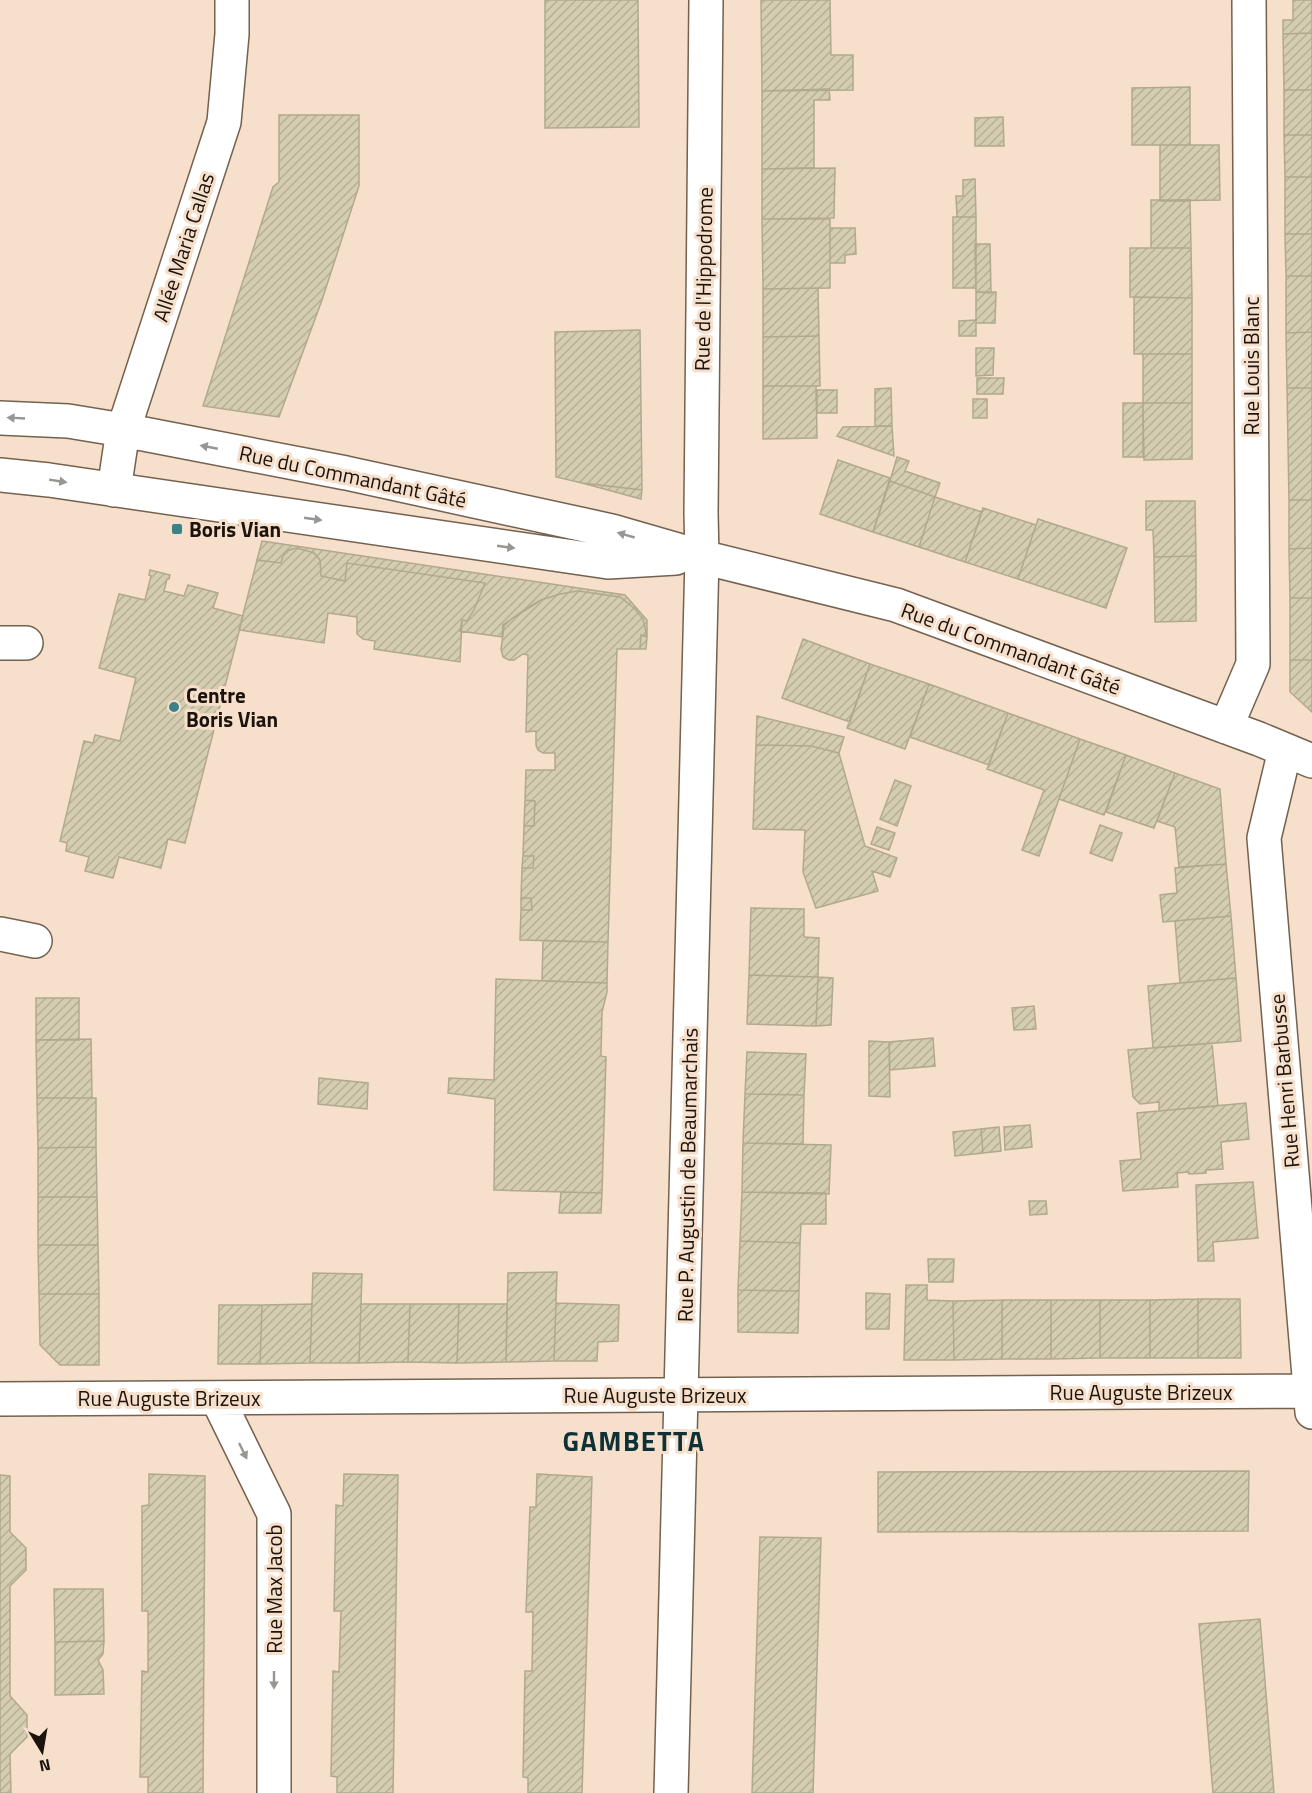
<svg xmlns="http://www.w3.org/2000/svg" width="1312" height="1793" viewBox="0 0 1312 1793" font-family="'Titillium Web',sans-serif">
  <defs>
    <pattern id="building-hatch" width="6" height="6" patternUnits="userSpaceOnUse" patternTransform="scale(1.5)"><rect width="6" height="6" fill="#d5cdb2"/><path d="M-1 1l2-2M0 6l6-6M5 7l2-2" fill="none" stroke="#b6af98"/></pattern>
  </defs>
  <rect width="100%" height="100%" fill="#f6dfcb"/>
  <path fill="url(#building-hatch)" stroke="#b1a98f" stroke-width="1.5" d="M 545,0 L 638,0 L 639,127 L 545,128 Z
    M 761,0 L 830,0 L 831,55 L 853,55 L 853,90 L 762,91 Z
    M 1293,0 L 1312,0 L 1312,33 L 1283,34 L 1283,20 L 1293,20 Z
    M 1312,33 L 1312,90 L 1284,90 L 1283,34 Z
    M 1190,87 L 1190,145 L 1132,145 L 1132,88 Z
    M 829,89 L 830,100 L 814,100 L 814,168 L 762,169 L 762,91 Z
    M 1284,90 L 1312,90 L 1312,135 L 1284,135 Z
    M 279,115 L 359,115 L 359,186 L 322,300 L 279,417 L 203,406 L 273,187 L 279,182 Z
    M 1003,117 L 1004,146 L 975,146 L 975,118 Z
    M 1284,135 L 1312,135 L 1312,177 L 1285,177 Z
    M 1160,145 L 1219,145 L 1220,200 L 1160,201 Z
    M 835,168 L 834,218 L 762,219 L 762,169 Z
    M 1285,177 L 1312,177 L 1312,234 L 1285,234 Z
    M 975,179 L 976,217 L 957,217 L 956,196 L 963,196 L 963,180 Z
    M 1151,200 L 1190,200 L 1191,248 L 1151,248 Z
    M 953,217 L 976,217 L 976,288 L 953,288 Z
    M 762,219 L 830,219 L 830,288 L 763,289 Z
    M 830,228 L 855,228 L 856,254 L 845,255 L 845,263 L 830,263 Z
    M 1285,234 L 1312,234 L 1312,276 L 1286,276 Z
    M 975,244 L 990,244 L 991,293 L 976,292 Z
    M 1130,248 L 1191,248 L 1192,298 L 1130,297 Z
    M 1286,276 L 1312,276 L 1312,332 L 1286,333 Z
    M 818,288 L 819,336 L 763,337 L 763,289 Z
    M 976,292 L 996,292 L 995,323 L 976,323 Z
    M 1134,297 L 1192,298 L 1192,354 L 1134,354 Z
    M 976,320 L 976,336 L 959,336 L 959,321 Z
    M 640,330 L 642,490 L 582,483 L 556,477 L 555,332 Z
    M 1312,332 L 1312,388 L 1287,388 L 1286,333 Z
    M 819,336 L 820,386 L 763,386 L 763,337 Z
    M 976,348 L 994,348 L 993,375 L 976,376 Z
    M 1143,354 L 1192,354 L 1192,403 L 1143,403 Z
    M 977,378 L 1004,378 L 1003,394 L 977,394 Z
    M 763,386 L 816,386 L 817,438 L 763,439 Z
    M 891,388 L 892,426 L 875,426 L 875,389 Z
    M 1287,388 L 1312,388 L 1312,500 L 1289,500 Z
    M 817,390 L 837,390 L 837,413 L 817,413 Z
    M 973,399 L 987,399 L 987,418 L 973,418 Z
    M 1123,403 L 1143,403 L 1143,457 L 1123,457 Z
    M 1143,403 L 1192,403 L 1192,459 L 1144,460 Z
    M 892,426 L 894,456 L 837,436 L 843,427 Z
    M 897,457 L 909,461 L 905,471 L 940,483 L 935,497 L 890,481 Z
    M 838,460 L 890,478 L 873,532 L 820,514 Z
    M 890,481 L 935,497 L 919,547 L 873,532 Z
    M 582,483 L 642,490 L 641,499 Z
    M 935,497 L 982,512 L 965,562 L 919,547 Z
    M 1289,500 L 1312,500 L 1312,548 L 1289,549 Z
    M 1146,501 L 1195,501 L 1196,556 L 1154,557 L 1153,530 L 1146,530 Z
    M 983,508 L 1036,525 L 1018,579 L 965,562 Z
    M 1038,519 L 1127,548 L 1106,608 L 1018,579 Z
    M 262,541 L 625,595 L 647,620 L 647,637 L 643,619 L 635,609 L 620,597 L 578,591 L 560,594 L 541,600 L 527,608 L 503,625 L 502,637 L 460,631 L 462,620 L 467,621 L 474,610 L 485,583 L 347,563 L 345,581 L 321,576 L 320,560 L 314,553 L 297,548 L 289,550 L 283,556 L 281,563 L 257,560 Z
    M 297,548 L 314,553 L 320,560 L 321,576 L 345,581 L 347,563 L 485,583 L 474,610 L 467,621 L 462,620 L 460,662 L 374,649 L 375,641 L 363,639 L 357,634 L 357,617 L 328,613 L 324,643 L 239,630 L 257,560 L 281,563 L 283,556 L 289,550 Z
    M 1312,548 L 1312,598 L 1290,598 L 1289,549 Z
    M 1196,556 L 1196,621 L 1155,622 L 1154,557 Z
    M 150,570 L 170,575 L 169,579 L 167,579 L 164,591 L 184,596 L 188,585 L 218,593 L 213,608 L 243,616 L 185,843 L 168,839 L 161,868 L 119,857 L 113,878 L 85,871 L 89,857 L 66,851 L 67,843 L 60,841 L 84,741 L 93,743 L 95,735 L 120,741 L 136,678 L 99,668 L 119,594 L 145,600 L 151,576 L 149,575 Z
    M 578,591 L 620,597 L 635,609 L 643,619 L 646,632 L 646,636 L 641,635 L 640,649 L 617,649 L 608,942 L 520,940 L 521,910 L 532,910 L 531,898 L 521,898 L 522,868 L 533,868 L 534,856 L 523,856 L 524,826 L 534,826 L 535,801 L 525,800 L 526,770 L 555,770 L 555,753 L 543,753 L 538,750 L 536,745 L 536,731 L 526,732 L 528,655 L 523,654 L 514,660 L 509,660 L 503,657 L 501,649 L 504,627 L 502,628 L 510,620 L 541,600 L 560,594 Z
    M 1290,598 L 1312,598 L 1312,660 L 1290,660 Z
    M 641,635 L 647,637 L 646,649 L 640,649 Z
    M 803,639 L 870,664 L 850,722 L 782,698 Z
    M 1290,660 L 1312,660 L 1312,712 L 1290,692 Z
    M 870,664 L 929,684 L 905,749 L 847,728 Z
    M 929,684 L 1008,713 L 989,765 L 910,737 Z
    M 1008,713 L 1080,739 L 1039,856 L 1022,850 L 1044,790 L 987,769 Z
    M 757,716 L 844,737 L 839,753 L 811,746 L 756,745 Z
    M 1080,739 L 1126,755 L 1104,815 L 1059,799 Z
    M 756,745 L 811,746 L 839,753 L 865,846 L 897,858 L 890,877 L 872,871 L 878,891 L 816,908 L 803,872 L 805,830 L 753,829 Z
    M 1126,755 L 1175,773 L 1154,828 L 1106,812 Z
    M 1175,773 L 1220,789 L 1226,864 L 1179,867 L 1175,827 L 1157,821 Z
    M 895,780 L 911,786 L 897,826 L 880,819 Z
    M 525,800 L 535,801 L 534,826 L 524,826 Z
    M 1100,825 L 1122,833 L 1112,861 L 1090,853 Z
    M 877,827 L 895,833 L 889,850 L 871,844 Z
    M 523,856 L 534,856 L 533,868 L 522,868 Z
    M 1226,864 L 1231,916 L 1163,922 L 1160,895 L 1177,893 L 1175,868 Z
    M 521,898 L 531,898 L 532,910 L 521,910 Z
    M 751,908 L 804,909 L 804,937 L 819,938 L 818,977 L 749,975 Z
    M 1231,916 L 1236,978 L 1180,983 L 1175,921 Z
    M 543,941 L 608,942 L 607,983 L 542,981 Z
    M 749,975 L 818,977 L 816,1026 L 747,1024 Z
    M 818,977 L 833,978 L 831,1025 L 816,1026 Z
    M 1236,978 L 1241,1041 L 1153,1048 L 1148,986 Z
    M 496,979 L 607,983 L 607,992 L 602,1012 L 601,1056 L 606,1057 L 602,1193 L 494,1190 L 495,1099 L 448,1093 L 449,1078 L 494,1080 Z
    M 36,998 L 79,998 L 79,1040 L 36,1040 Z
    M 1034,1006 L 1036,1029 L 1014,1030 L 1012,1008 Z
    M 933,1038 L 935,1066 L 890,1070 L 889,1042 Z
    M 91,1039 L 92,1098 L 37,1098 L 36,1040 Z
    M 869,1041 L 889,1042 L 890,1097 L 869,1096 Z
    M 1212,1043 L 1218,1106 L 1159,1111 L 1159,1102 L 1140,1104 L 1133,1097 L 1128,1050 Z
    M 747,1052 L 806,1054 L 804,1095 L 745,1094 Z
    M 319,1078 L 368,1083 L 367,1109 L 318,1104 Z
    M 745,1094 L 804,1095 L 803,1144 L 743,1143 Z
    M 37,1098 L 96,1098 L 96,1147 L 38,1148 Z
    M 1246,1103 L 1249,1139 L 1221,1142 L 1223,1169 L 1206,1170 L 1206,1173 L 1189,1174 L 1189,1172 L 1177,1173 L 1178,1187 L 1123,1191 L 1120,1161 L 1141,1159 L 1137,1113 Z
    M 1030,1125 L 1032,1147 L 1005,1150 L 1004,1127 Z
    M 999,1127 L 1001,1151 L 983,1153 L 981,1129 Z
    M 981,1129 L 983,1153 L 955,1156 L 953,1132 Z
    M 743,1143 L 831,1145 L 829,1194 L 742,1192 Z
    M 96,1147 L 97,1197 L 38,1197 L 38,1148 Z
    M 1253,1182 L 1258,1238 L 1213,1242 L 1214,1261 L 1198,1261 L 1196,1185 Z
    M 561,1192 L 602,1193 L 601,1213 L 559,1213 Z
    M 742,1192 L 826,1193 L 826,1224 L 801,1224 L 800,1243 L 740,1241 Z
    M 38,1197 L 97,1197 L 98,1245 L 38,1245 Z
    M 1029,1201 L 1046,1201 L 1047,1214 L 1030,1215 Z
    M 740,1241 L 800,1243 L 799,1291 L 738,1290 Z
    M 38,1245 L 98,1245 L 99,1294 L 39,1294 Z
    M 928,1259 L 954,1259 L 953,1282 L 929,1282 Z
    M 557,1272 L 554,1361 L 506,1362 L 508,1273 Z
    M 313,1273 L 362,1274 L 359,1363 L 310,1363 Z
    M 906,1285 L 927,1285 L 927,1300 L 953,1301 L 954,1360 L 904,1360 Z
    M 738,1290 L 799,1291 L 798,1333 L 738,1332 Z
    M 866,1293 L 890,1294 L 889,1329 L 866,1329 Z
    M 39,1294 L 99,1294 L 99,1365 L 60,1365 L 40,1345 Z
    M 1198,1299 L 1198,1358 L 1150,1358 L 1150,1300 Z
    M 1198,1299 L 1240,1299 L 1241,1358 L 1198,1358 Z
    M 1002,1300 L 1051,1300 L 1051,1359 L 1002,1359 Z
    M 1002,1300 L 1002,1359 L 954,1360 L 953,1301 Z
    M 1051,1300 L 1100,1300 L 1100,1358 L 1051,1359 Z
    M 1100,1300 L 1150,1300 L 1150,1358 L 1100,1358 Z
    M 556,1303 L 619,1305 L 618,1341 L 598,1342 L 597,1361 L 554,1361 Z
    M 312,1304 L 310,1363 L 260,1364 L 262,1305 Z
    M 361,1304 L 410,1304 L 408,1362 L 359,1363 Z
    M 410,1304 L 459,1304 L 457,1363 L 408,1362 Z
    M 459,1304 L 507,1304 L 506,1362 L 457,1363 Z
    M 219,1305 L 262,1305 L 260,1364 L 218,1364 Z
    M 1249,1471 L 1248,1531 L 878,1532 L 878,1472 Z
    M 149,1474 L 205,1476 L 203,1793 L 148,1793 L 148,1777 L 140,1777 L 142,1671 L 148,1672 L 148,1611 L 142,1611 L 142,1506 L 149,1505 Z
    M 344,1474 L 398,1475 L 393,1793 L 337,1793 L 337,1777 L 331,1776 L 333,1671 L 339,1672 L 341,1611 L 334,1611 L 336,1505 L 343,1506 Z
    M 537,1474 L 592,1477 L 582,1793 L 528,1793 L 528,1778 L 523,1777 L 525,1671 L 532,1671 L 533,1612 L 526,1612 L 530,1507 L 536,1507 Z
    M 0,1475 L 10,1476 L 10,1532 L 26,1548 L 26,1570 L 10,1586 L 10,1696 L 27,1715 L 27,1737 L 10,1754 L 11,1793 L 0,1793 Z
    M 760,1537 L 821,1538 L 813,1793 L 752,1793 Z
    M 54,1589 L 103,1589 L 104,1641 L 55,1642 Z
    M 1260,1619 L 1274,1793 L 1213,1793 L 1199,1624 Z
    M 104,1641 L 103,1654 L 98,1660 L 103,1670 L 104,1694 L 55,1695 L 55,1642 Z"/>
  <g fill="none" stroke-linecap="round" stroke-linejoin="round">
    <defs>
      <path id="minor" d="M 0,418 L 68,421 L 123,430 L 346,473 L 612,531 L 702,557 L 896,605 L 1259,739 L 1312,761
        M 0,475 L 49,480 L 608,562 L 676,558
        M 114,490 L 123,430 L 128,416 L 224,122 L 232,34 L 232,0
        M 0,643 L 26,643
        M 1226,727 L 1253,664 L 1249,0
        M 1285,750 L 1264,838 L 1312,1412
        M 0,934 L 35,941
        M 217,1398 L 274,1514 L 274,1793
        M 0,1399 L 1310,1391
        M 671,1793 L 702,557 L 701,513 L 706,0"/>
    </defs>
    <use href="#minor" stroke="#74614f" stroke-width="36"/>
    <use href="#minor" stroke="#fff" stroke-width="33"/>
  </g>
  <defs><path id="oneway-solid" d="M-6-.8H1V-3.2L6.5 0L1 3.2V.8H-6Z" transform="scale(1.5)"/></defs>
  <g fill="#989592">
    <use href="#oneway-solid" transform="translate(16 418) rotate(-177)"/>
    <use href="#oneway-solid" transform="translate(209 447) rotate(-169)"/>
    <use href="#oneway-solid" transform="translate(58 481) rotate(9)"/>
    <use href="#oneway-solid" transform="translate(313 519) rotate(8)"/>
    <use href="#oneway-solid" transform="translate(626 535) rotate(-164)"/>
    <use href="#oneway-solid" transform="translate(506 547) rotate(8)"/>
    <use href="#oneway-solid" transform="translate(243 1451) rotate(64)"/>
    <use href="#oneway-solid" transform="translate(274 1680) rotate(90)"/>
  </g>
  <g fill="#3a818a" stroke="#f6dfcb" stroke-width="2">
    <rect x="171" y="523" width="12" height="12" rx="3"/>
    <circle cx="174" cy="707" r="6"/>
  </g>
  <g text-anchor="middle" dominant-baseline="central" stroke-width="6" stroke-linejoin="round" paint-order="stroke">
    <g font-size="21" fill="#1b130c" stroke="#f6dfcb">
      <text transform="translate(183 247) rotate(-72)">Allée Maria Callas</text>
      <text transform="translate(703 279) rotate(-89)">Rue de l'Hippodrome</text>
      <text transform="translate(1251 366) rotate(-90)">Rue Louis Blanc</text>
      <text transform="translate(353 476) rotate(12)">Rue du Commandant Gâté</text>
      <text transform="translate(1011 648) rotate(20)">Rue du Commandant Gâté</text>
      <text transform="translate(1284 1081) rotate(-95)">Rue Henri Barbusse</text>
      <text transform="translate(687 1175) rotate(-89)">Rue P. Augustin de Beaumarchais</text>
      <text x="1141" y="1392">Rue Auguste Brizeux</text>
      <text x="655" y="1395">Rue Auguste Brizeux</text>
      <text x="169" y="1398">Rue Auguste Brizeux</text>
      <text transform="translate(274 1589) rotate(-90)">Rue Max Jacob</text>
    </g>
    <g font-size="21" font-weight="bold" fill="#1b130c" stroke="#f6dfcb" text-anchor="start">
      <text x="189" y="529">Boris Vian</text>
      <text x="186" y="695">Centre<tspan x="186" dy="24">Boris Vian</tspan></text>
    </g>
    <g font-size="27" font-weight="bold" letter-spacing="1.5" fill="#0e3135" stroke="#f6dfcb">
      <text x="634" y="1440">GAMBETTA</text>
    </g>
  </g>
  <g transform="translate(42 1751) rotate(169)" stroke="#f6dfcb" stroke-width="4.5" paint-order="stroke">
  <path d="M0-4.5L10 22L0 15L-10 22Z" fill="#1b130c"/>
  <text y="-9" font-size="16" font-weight="bold" text-anchor="middle" fill="#1b130c">N</text>
  </g>
</svg>
